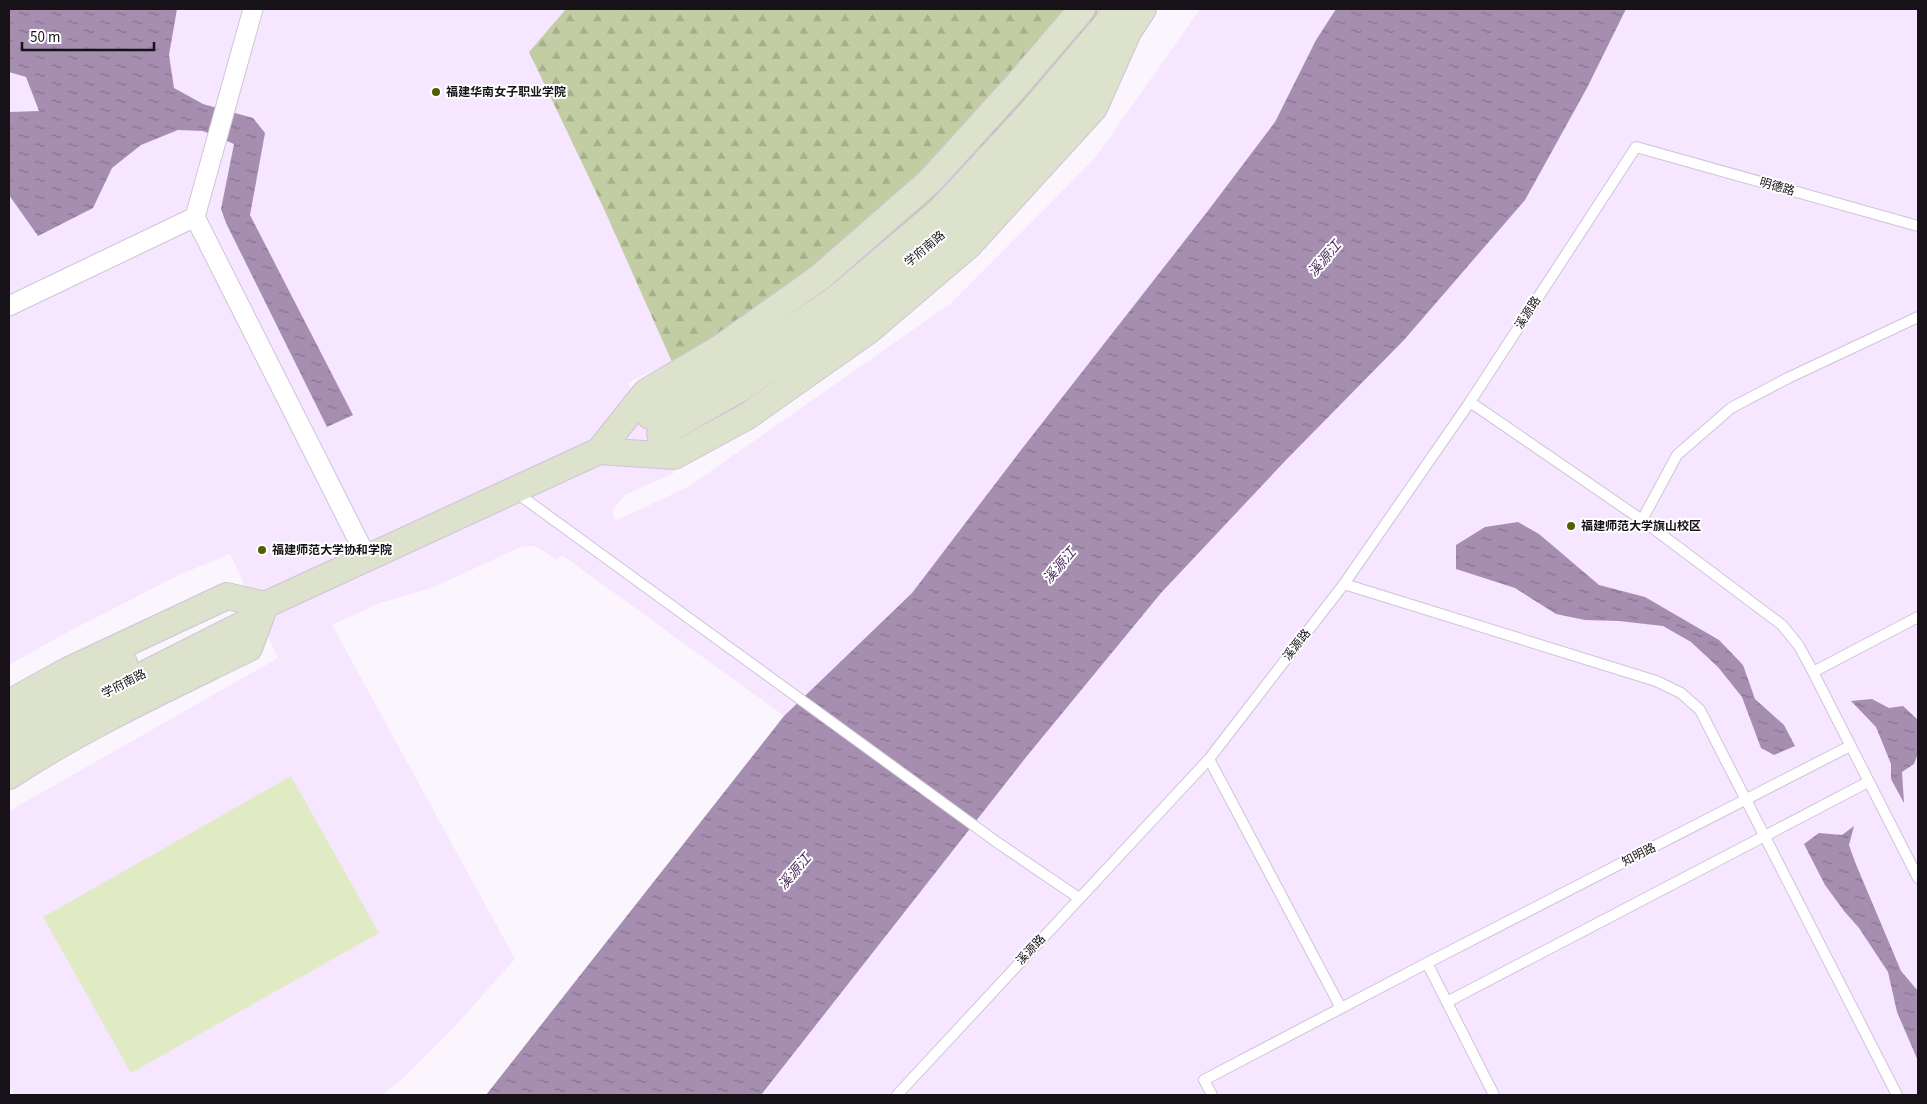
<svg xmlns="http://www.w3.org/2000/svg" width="1927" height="1104" viewBox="0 0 1927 1104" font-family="'Source Sans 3','Noto Sans SC',sans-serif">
  <defs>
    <pattern id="forest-firs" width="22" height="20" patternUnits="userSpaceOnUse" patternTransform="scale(1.25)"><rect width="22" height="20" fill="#c2cda4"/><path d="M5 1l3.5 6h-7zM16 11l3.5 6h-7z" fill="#a6af8c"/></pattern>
    <pattern id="water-ripples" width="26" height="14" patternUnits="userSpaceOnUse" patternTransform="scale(1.25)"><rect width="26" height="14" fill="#a68eb1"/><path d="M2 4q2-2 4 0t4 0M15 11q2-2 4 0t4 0" fill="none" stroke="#86738f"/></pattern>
  </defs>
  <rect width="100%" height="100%" fill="#fbf6fd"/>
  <path fill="#f7e6ff" d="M 9,9 L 566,9 L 529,52 L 604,209 L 672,362 L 628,383 L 674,473 L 625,495 L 612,511 L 615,521 L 688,487 L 951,303 L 1095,158 L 1200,9 L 1336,9 L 1316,40 L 1275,122 L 1207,212 L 1021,450 L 912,593 L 784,716 L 562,555 L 557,560 L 535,546 L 523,546 L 434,587 L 380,603 L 332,625 L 515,959 L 456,1025 L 404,1077 L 382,1095 L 14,1095 L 9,1085 L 9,811 L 278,658 L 230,554 L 179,575 L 64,634 L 9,665 Z
    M 1626,9 L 1918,9 L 1918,1095 L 761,1095 L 1027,756 L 1161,593 L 1287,459 L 1404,340 L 1525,200 L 1587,88 Z"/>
  <path fill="url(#forest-firs)" d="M 566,9 L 1099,9 L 1089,33 L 943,202 L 786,321 L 672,362 L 604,209 L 529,52 Z"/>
  <path fill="#e0ebc4" d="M 291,776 L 379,933 L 131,1073 L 43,917 Z"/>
  <path fill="url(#water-ripples)" d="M 9,9 L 177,9 L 169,55 L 174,88 L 203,104 L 253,118 L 265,133 L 250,215 L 353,415 L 327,427 L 226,223 L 221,209 L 234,144 L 203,131 L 178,130 L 141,145 L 112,168 L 93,208 L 38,236 L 9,195 L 9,112 L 39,111 L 26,77 L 9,72 Z
    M 1336,9 L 1626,9 L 1587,88 L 1525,200 L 1404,340 L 1287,459 L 1161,593 L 1027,756 L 761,1095 L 486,1095 L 784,716 L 912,593 L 1021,450 L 1207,212 L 1275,122 L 1316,40 Z
    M 1518,522 L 1539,534 L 1599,585 L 1645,597 L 1719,640 L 1743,665 L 1755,699 L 1784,725 L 1795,746 L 1774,755 L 1761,748 L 1742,697 L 1718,667 L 1691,642 L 1663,626 L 1619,621 L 1585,620 L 1556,614 L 1515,588 L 1456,569 L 1456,545 L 1485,527 Z
    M 1872,699 L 1889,708 L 1903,706 L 1918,720 L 1918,753 L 1914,764 L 1902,772 L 1904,803 L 1891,779 L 1891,764 L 1876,727 L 1851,701 Z
    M 1854,826 L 1849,845 L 1855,862 L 1901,971 L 1918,991 L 1918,1061 L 1897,1012 L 1888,972 L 1859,928 L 1844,911 L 1825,885 L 1804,844 L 1819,833 L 1842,835 Z"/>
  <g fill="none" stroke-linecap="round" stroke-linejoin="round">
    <defs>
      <path id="service" d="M 1470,402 L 1642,520 L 1782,625 L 1799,646 L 1813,672 L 1918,878
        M 514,491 L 998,843 L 1079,898
        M 1642,520 L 1677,455 L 1731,408 L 1788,378 L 1918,317
        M 1344,584 L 1656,681 L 1681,693 L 1700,710 L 1897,1095
        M 1813,672 L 1918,617
        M 1209,759 L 1341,1008
        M 1427,963 L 1850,746
        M 1447,1002 L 1868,782
        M 897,1095 L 1209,759 L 1344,584 L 1470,402 L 1636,147 L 1918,226
        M 1212,1095 L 1204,1080 L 1427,963 L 1494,1095"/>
      <path id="minor" d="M 253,9 L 195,217 L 367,558
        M 9,306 L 195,217"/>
      <path id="secondary" d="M 650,416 L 728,373 L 836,299 L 940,211 L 1030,114 L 1110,20 L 1117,9
        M 660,434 L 741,388 L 848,314 L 952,226 L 1045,130 L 1128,32 L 1143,9
        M 599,451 L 674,456 L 746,417 L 868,331 L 969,245 L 1094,108 L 1128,32
        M 9,703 L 67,671 L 227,596 L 265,605 L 599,451 L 646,392 L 719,349 L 819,278 L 930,181 L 1017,85 L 1082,9
        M 9,724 L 124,663
        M 9,747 L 89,702 L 242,625
        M 9,776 C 85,726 168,688 249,648 L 265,605"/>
    </defs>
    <use href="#service" stroke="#d0c4d6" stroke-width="12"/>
    <use href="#minor" stroke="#d0c4d6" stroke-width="21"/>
    <use href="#secondary" stroke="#d0c4d6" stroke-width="28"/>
    <use href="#service" stroke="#fff" stroke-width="10"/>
    <use href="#minor" stroke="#fff" stroke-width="19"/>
    <use href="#secondary" stroke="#dce2cb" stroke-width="26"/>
  </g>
  <g fill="#4f5f01" stroke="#fff" stroke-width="2">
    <circle cx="436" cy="92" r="5"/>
    <circle cx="1571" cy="526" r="5"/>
    <circle cx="262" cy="550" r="5"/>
  </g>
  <g text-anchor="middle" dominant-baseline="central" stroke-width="4" stroke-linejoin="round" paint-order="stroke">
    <g font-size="12" font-weight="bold" fill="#161218" stroke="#fff" text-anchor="start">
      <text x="446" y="92">福建华南女子职业学院</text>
      <text x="1581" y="526">福建师范大学旗山校区</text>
      <text x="272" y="550">福建师范大学协和学院</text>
    </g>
    <g font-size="12" fill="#161218" stroke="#fff">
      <text transform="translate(1777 187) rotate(16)">明德路</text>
      <text transform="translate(925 249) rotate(-40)">学府南路</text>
      <text transform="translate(1528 313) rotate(-57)">溪源路</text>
      <text transform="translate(1297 645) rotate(-52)">溪源路</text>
      <text transform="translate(124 684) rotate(-27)">学府南路</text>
      <text transform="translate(1639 855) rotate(-27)">知明路</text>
      <text transform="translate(1031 950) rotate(-47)">溪源路</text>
    </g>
    <g font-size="14" font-style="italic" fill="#4f2e5d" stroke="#fff">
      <text transform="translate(1325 259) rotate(-49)">溪源江</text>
      <text transform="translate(1060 566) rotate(-49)">溪源江</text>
      <text transform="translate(795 872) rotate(-49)">溪源江</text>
    </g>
  </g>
  <rect width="1927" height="1104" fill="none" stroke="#161218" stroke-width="20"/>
  <path d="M22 42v8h132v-8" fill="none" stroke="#161218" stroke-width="2.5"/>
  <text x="30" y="42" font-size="15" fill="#161218" stroke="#ffffff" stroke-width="4" paint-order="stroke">50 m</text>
</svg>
